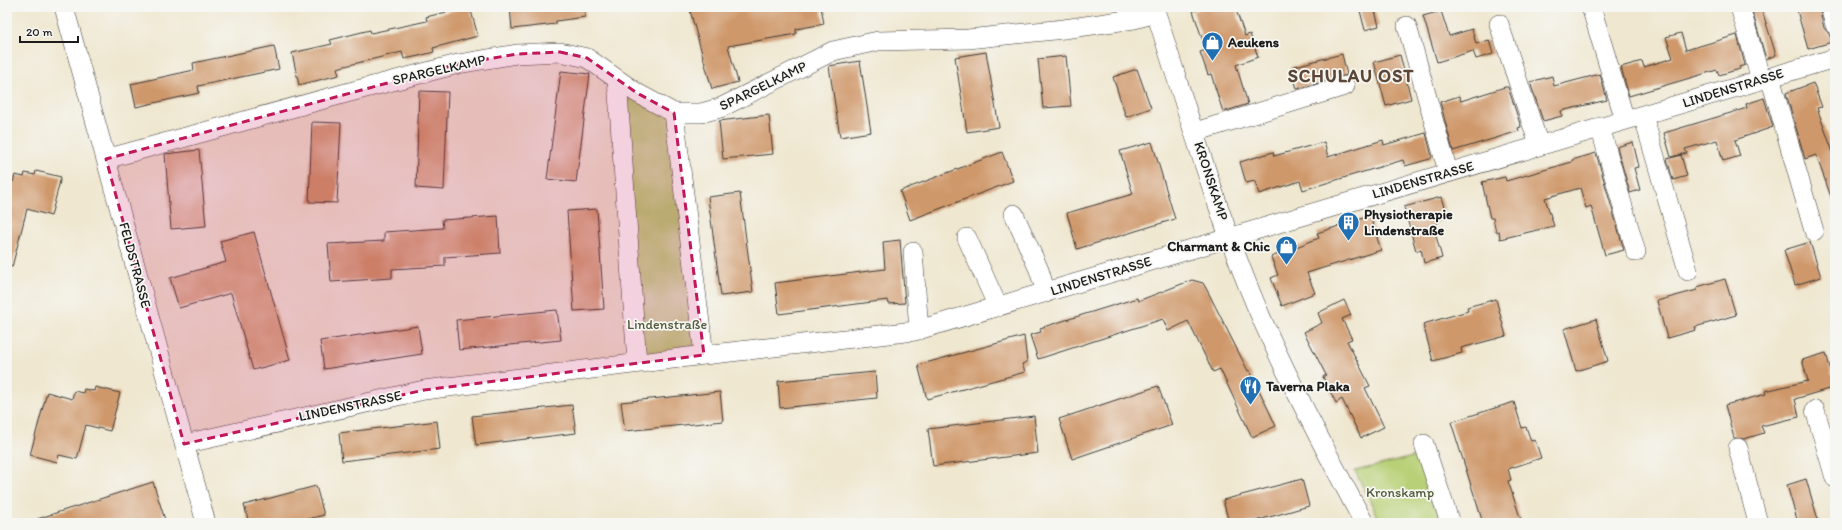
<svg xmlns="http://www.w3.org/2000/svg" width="1842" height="530" viewBox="0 0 1842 530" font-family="Itim,sans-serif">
  <rect width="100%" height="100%" fill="#f6f6f2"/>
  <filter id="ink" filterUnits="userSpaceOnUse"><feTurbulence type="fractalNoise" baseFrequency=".025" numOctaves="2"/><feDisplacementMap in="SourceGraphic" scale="8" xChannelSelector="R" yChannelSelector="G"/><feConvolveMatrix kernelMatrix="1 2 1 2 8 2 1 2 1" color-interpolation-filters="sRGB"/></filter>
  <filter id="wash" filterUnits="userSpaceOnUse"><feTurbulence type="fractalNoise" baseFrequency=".012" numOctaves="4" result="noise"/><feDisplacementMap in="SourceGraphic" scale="16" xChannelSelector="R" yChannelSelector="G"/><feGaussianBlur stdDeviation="0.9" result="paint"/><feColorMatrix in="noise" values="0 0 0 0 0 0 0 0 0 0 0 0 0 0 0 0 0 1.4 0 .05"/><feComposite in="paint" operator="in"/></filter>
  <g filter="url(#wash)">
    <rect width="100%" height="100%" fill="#efe7d0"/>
    <path fill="#b8d076" stroke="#6a7649" d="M 616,80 L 674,113 L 704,355 L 637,363 Z
      M 1421,455 L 1444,523 L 1381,523 L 1355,471 Z"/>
    <g id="blocks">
      <path fill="#cf986b" d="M 467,7 L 470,7 L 478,36 L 433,48 L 434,52 L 419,56 L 404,59 L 402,52 L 337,68 L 339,75 L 299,85 L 292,53 L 332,44 L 330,40 L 370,30 L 371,33 L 427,21 L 426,17 Z
        M 510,7 L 585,7 L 585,17 L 556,21 L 556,24 L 512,29 Z
        M 689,7 L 765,7 L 765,10 L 783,7 L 821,7 L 824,24 L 796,29 L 796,34 L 728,46 L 738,82 L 712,89 Z
        M 1207,7 L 1235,7 L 1245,36 L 1250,34 L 1258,57 L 1236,65 L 1248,104 L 1223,112 L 1211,74 L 1208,75 L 1200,52 L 1206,50 L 1193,11 Z
        M 1359,7 L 1374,7 L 1379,26 L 1365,30 Z
        M 1751,7 L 1761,7 L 1776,55 L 1766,59 Z
        M 1796,7 L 1819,7 L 1824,28 L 1829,34 L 1832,42 L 1808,49 Z
        M 1441,11 L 1449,36 L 1472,29 L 1476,44 L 1489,40 L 1493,54 L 1476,59 L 1473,51 L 1437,62 L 1423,16 Z
        M 1681,33 L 1686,50 L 1737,35 L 1745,65 L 1739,67 L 1740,69 L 1719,75 L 1717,70 L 1629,96 L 1621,67 L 1642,61 L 1644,67 L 1673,58 L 1666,37 Z
        M 274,46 L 279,69 L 198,86 L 199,93 L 136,107 L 131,84 L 194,70 L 193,63 Z
        M 986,52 L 999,127 L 967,132 L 955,57 Z
        M 1342,54 L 1347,75 L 1297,89 L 1291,67 Z
        M 1400,55 L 1411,99 L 1386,106 L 1374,62 Z
        M 1066,56 L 1071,106 L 1043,108 L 1038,59 Z
        M 860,61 L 871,132 L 840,137 L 829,66 Z
        M 1137,69 L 1151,108 L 1126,117 L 1113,77 Z
        M 561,71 L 590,74 L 576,182 L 547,179 Z
        M 1600,74 L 1607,100 L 1561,111 L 1562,116 L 1543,121 L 1530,82 L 1552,76 L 1554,86 Z
        M 1813,83 L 1822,107 L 1817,108 L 1835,158 L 1835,202 L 1833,202 L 1816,155 L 1805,159 L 1786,93 Z
        M 1505,87 L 1508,87 L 1521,127 L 1518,128 L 1519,131 L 1453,151 L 1440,102 L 1459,96 L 1461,101 Z
        M 419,91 L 448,92 L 444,190 L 416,188 Z
        M 1764,98 L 1773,127 L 1735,140 L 1740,156 L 1723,161 L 1717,140 L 1685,149 L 1687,153 L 1671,157 L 1664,133 L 1747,108 L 1746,104 Z
        M 769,115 L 773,154 L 723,159 L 719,121 Z
        M 312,122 L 341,123 L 337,203 L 309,202 Z
        M 1426,133 L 1432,157 L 1430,159 L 1405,166 L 1403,160 L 1303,190 L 1300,181 L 1259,194 L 1255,181 L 1246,183 L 1240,162 L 1273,152 L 1274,156 L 1324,142 L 1328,157 L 1383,140 L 1384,145 Z
        M 1152,142 L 1175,219 L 1077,249 L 1067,213 L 1133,194 L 1120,151 Z
        M 1633,142 L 1639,167 L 1634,168 L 1640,190 L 1630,193 L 1617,147 Z
        M 199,150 L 206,226 L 171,229 L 165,154 Z
        M 1002,152 L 1013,181 L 910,220 L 900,191 Z
        M 1596,153 L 1624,250 L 1605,255 L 1591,206 L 1586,208 L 1580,188 L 1545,198 L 1554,226 L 1500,239 L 1499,231 L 1496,232 L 1493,218 L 1490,218 L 1482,182 L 1505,177 L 1506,181 L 1572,162 L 1572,160 Z
        M 1681,155 L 1687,176 L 1673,180 L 1667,159 Z
        M 36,171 L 61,177 L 51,216 L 27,209 L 12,267 L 7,266 L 7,181 L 13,182 L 15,175 L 24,177 L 25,173 L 35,175 Z
        M 740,193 L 753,292 L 721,296 L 708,197 Z
        M 1441,197 L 1447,217 L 1437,220 L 1438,223 L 1433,225 L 1442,258 L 1424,263 L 1421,249 L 1416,251 L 1404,207 Z
        M 597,209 L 604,309 L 574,311 L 567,211 Z
        M 498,216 L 500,253 L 445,257 L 445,266 L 392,269 L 392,278 L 331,282 L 328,244 L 384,241 L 384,232 L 443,228 L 442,220 Z
        M 1370,216 L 1381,250 L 1307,273 L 1315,293 L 1282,306 L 1271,278 L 1278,275 L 1271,257 L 1319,238 L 1317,233 Z
        M 254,232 L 290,360 L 253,370 L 231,293 L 179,308 L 170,278 L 226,262 L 220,241 Z
        M 900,240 L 905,303 L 889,304 L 888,300 L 779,314 L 775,283 L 885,269 L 883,242 Z
        M 1810,242 L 1821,277 L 1795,285 L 1784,250 Z
        M 1725,279 L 1736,315 L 1695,327 L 1696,330 L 1667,338 L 1657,301 L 1697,290 L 1697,287 Z
        M 1192,280 L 1203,283 L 1208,292 L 1248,371 L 1250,371 L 1276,426 L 1252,437 L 1220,369 L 1213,372 L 1188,321 L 1168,331 L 1163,319 L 1038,359 L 1030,335 L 1041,332 L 1040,328 L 1137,298 L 1138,301 Z
        M 1496,299 L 1506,336 L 1461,348 L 1462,353 L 1433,361 L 1423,324 L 1468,311 L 1467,307 Z
        M 1344,300 L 1351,315 L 1342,319 L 1352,339 L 1347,341 L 1370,386 L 1365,388 L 1384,427 L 1361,438 L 1342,399 L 1336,403 L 1323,377 L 1326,375 L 1304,332 L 1322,323 L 1318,313 Z
        M 557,310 L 561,340 L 459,350 L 456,320 Z
        M 1596,319 L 1608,361 L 1576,371 L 1564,329 Z
        M 418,326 L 422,354 L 324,369 L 320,341 Z
        M 1024,336 L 1027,362 L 1022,364 L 1025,372 L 927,399 L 918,365 Z
        M 1826,353 L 1832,375 L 1835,374 L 1835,387 L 1795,399 L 1799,417 L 1761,426 L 1764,433 L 1744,439 L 1734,438 L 1725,405 L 1766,394 L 1765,391 L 1808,381 L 1802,360 Z
        M 875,372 L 877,398 L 780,408 L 778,381 Z
        M 1158,386 L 1172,425 L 1072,459 L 1059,419 Z
        M 95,387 L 120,393 L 110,431 L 86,425 L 77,459 L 59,455 L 57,462 L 30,455 L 47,392 L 72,399 L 74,391 L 83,393 L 84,389 L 94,391 Z
        M 720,392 L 723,421 L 625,431 L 621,402 Z
        M 1514,402 L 1522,428 L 1526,427 L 1531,441 L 1535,440 L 1541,458 L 1508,469 L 1511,480 L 1508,481 L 1522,523 L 1483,523 L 1451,422 Z
        M 572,405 L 576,433 L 476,445 L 472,416 Z
        M 1034,416 L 1038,453 L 933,466 L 928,429 Z
        M 437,421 L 440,449 L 342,461 L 339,433 Z
        M 1302,479 L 1309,506 L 1248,523 L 1229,523 L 1223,500 Z
        M 1806,479 L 1819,523 L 1798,523 L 1787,485 Z
        M 153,482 L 166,523 L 37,523 L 37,519 Z
        M 316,486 L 324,515 L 292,523 L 249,523 L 244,505 Z"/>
    </g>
  </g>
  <g filter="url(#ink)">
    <use href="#blocks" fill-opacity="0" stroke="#3c3a37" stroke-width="1"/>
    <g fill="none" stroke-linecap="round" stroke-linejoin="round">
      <defs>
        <path id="minor" d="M 64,7 L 206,523
          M 1154,7 C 1188,112 1219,222 1264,324 C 1294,391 1329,457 1364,523
          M 1591,7 L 1625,120
          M 1740,7 L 1761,80
          M 1830,7 L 1835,25
          M 1499,24 L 1539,145
          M 1407,26 L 1448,172
          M 1770,77 L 1814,231
          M 617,79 L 637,363
          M 674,113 L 704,355
          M 1643,115 L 1688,271
          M 1600,127 L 1636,252
          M 1195,132 L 1345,86
          M 106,159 L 350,92 L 458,64 L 517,54 L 560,52 L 587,58 L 637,93 L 674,113 L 701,113 L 720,108 L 833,51 L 878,41 L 968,39 L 1064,29 L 1134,19 L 1156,13
          M 1014,214 L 1039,270 L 1046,293
          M 967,238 L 998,307
          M 913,252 L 919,330
          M 1815,410 L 1835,478
          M 184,444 L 424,390 L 704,355 L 915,331 L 1835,58
          M 1424,444 L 1450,523
          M 1738,448 L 1758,523"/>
      </defs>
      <use href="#minor" stroke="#3c3a37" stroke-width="20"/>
      <use href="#minor" stroke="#fff" stroke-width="19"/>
    </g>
  </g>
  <path fill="#c2185b" fill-opacity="0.2" stroke="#c2185b" stroke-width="3" stroke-dasharray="8 5" stroke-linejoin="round" d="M 560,52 L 587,58 L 637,93 L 674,113 L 704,355 L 424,390 L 184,444 L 106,159 L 458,64 L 517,54 Z"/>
  <defs>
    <symbol id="shop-pin" viewBox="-11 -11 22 30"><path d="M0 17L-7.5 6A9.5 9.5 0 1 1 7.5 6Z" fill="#1f6fb2" stroke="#f6f6f2"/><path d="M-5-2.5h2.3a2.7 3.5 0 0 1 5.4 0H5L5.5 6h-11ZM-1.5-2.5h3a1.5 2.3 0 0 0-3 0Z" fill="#fff"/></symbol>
    <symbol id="building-pin" viewBox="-11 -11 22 30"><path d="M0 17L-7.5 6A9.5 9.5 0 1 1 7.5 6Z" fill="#1f6fb2" stroke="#f6f6f2"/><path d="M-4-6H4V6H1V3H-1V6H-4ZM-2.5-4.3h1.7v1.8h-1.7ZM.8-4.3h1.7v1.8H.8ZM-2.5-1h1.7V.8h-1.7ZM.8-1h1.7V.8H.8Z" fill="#fff"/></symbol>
    <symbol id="restaurant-pin" viewBox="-11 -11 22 30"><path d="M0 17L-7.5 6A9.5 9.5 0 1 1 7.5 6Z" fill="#1f6fb2" stroke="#f6f6f2"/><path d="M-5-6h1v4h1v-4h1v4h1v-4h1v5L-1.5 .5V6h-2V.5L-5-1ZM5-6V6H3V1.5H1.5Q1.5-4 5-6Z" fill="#fff"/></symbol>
  </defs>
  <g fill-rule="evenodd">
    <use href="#shop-pin" x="1200" y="30" width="25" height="34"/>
    <use href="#building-pin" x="1336" y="210" width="25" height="34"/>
    <use href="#shop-pin" x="1274" y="234" width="25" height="34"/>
    <use href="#restaurant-pin" x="1238" y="374" width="25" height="34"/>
  </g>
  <g text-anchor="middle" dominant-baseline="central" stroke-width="3.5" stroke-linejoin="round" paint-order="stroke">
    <g font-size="14" font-weight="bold" fill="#1c1c1c" stroke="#f6f6f2" text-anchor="start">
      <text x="1228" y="42">Aeukens</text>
      <text x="1364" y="214">Physiotherapie<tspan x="1364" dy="16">Lindenstraße</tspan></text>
      <text x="1270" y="246" text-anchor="end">Charmant &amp; Chic</text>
      <text x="1266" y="386">Taverna Plaka</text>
    </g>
    <g font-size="14" fill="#1c1c1c" stroke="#f6f6f2">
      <text transform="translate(439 70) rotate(-13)">SPARGELKAMP</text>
      <text transform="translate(763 86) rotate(-26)">SPARGELKAMP</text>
      <text transform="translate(1733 88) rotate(-17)">LINDENSTRASSE</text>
      <text transform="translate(1423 180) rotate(-16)">LINDENSTRASSE</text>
      <text transform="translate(1211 181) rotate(72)">KRONSKAMP</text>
      <text transform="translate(135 265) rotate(75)">FELDSTRASSE</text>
      <text transform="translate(1101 276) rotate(-17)">LINDENSTRASSE</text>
      <text transform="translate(350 406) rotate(-12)">LINDENSTRASSE</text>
    </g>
    <g font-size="14" fill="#535b3c" stroke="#f6f6f2">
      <text x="667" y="324">Lindenstraße</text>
      <text x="1400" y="492">Kronskamp</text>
    </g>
    <g font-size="18" font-weight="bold" letter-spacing="1" fill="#5b4738" stroke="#f6f6f2">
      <text x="1351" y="76">SCHULAU OST</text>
    </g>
  </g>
  <rect width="1842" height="530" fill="none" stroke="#f6f6f2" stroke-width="24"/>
  <path d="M20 36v6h58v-6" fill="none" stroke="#1c1c1c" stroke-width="2"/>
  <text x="26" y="36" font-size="12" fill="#1c1c1c" stroke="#f6f6f2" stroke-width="3" paint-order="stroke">20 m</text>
</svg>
